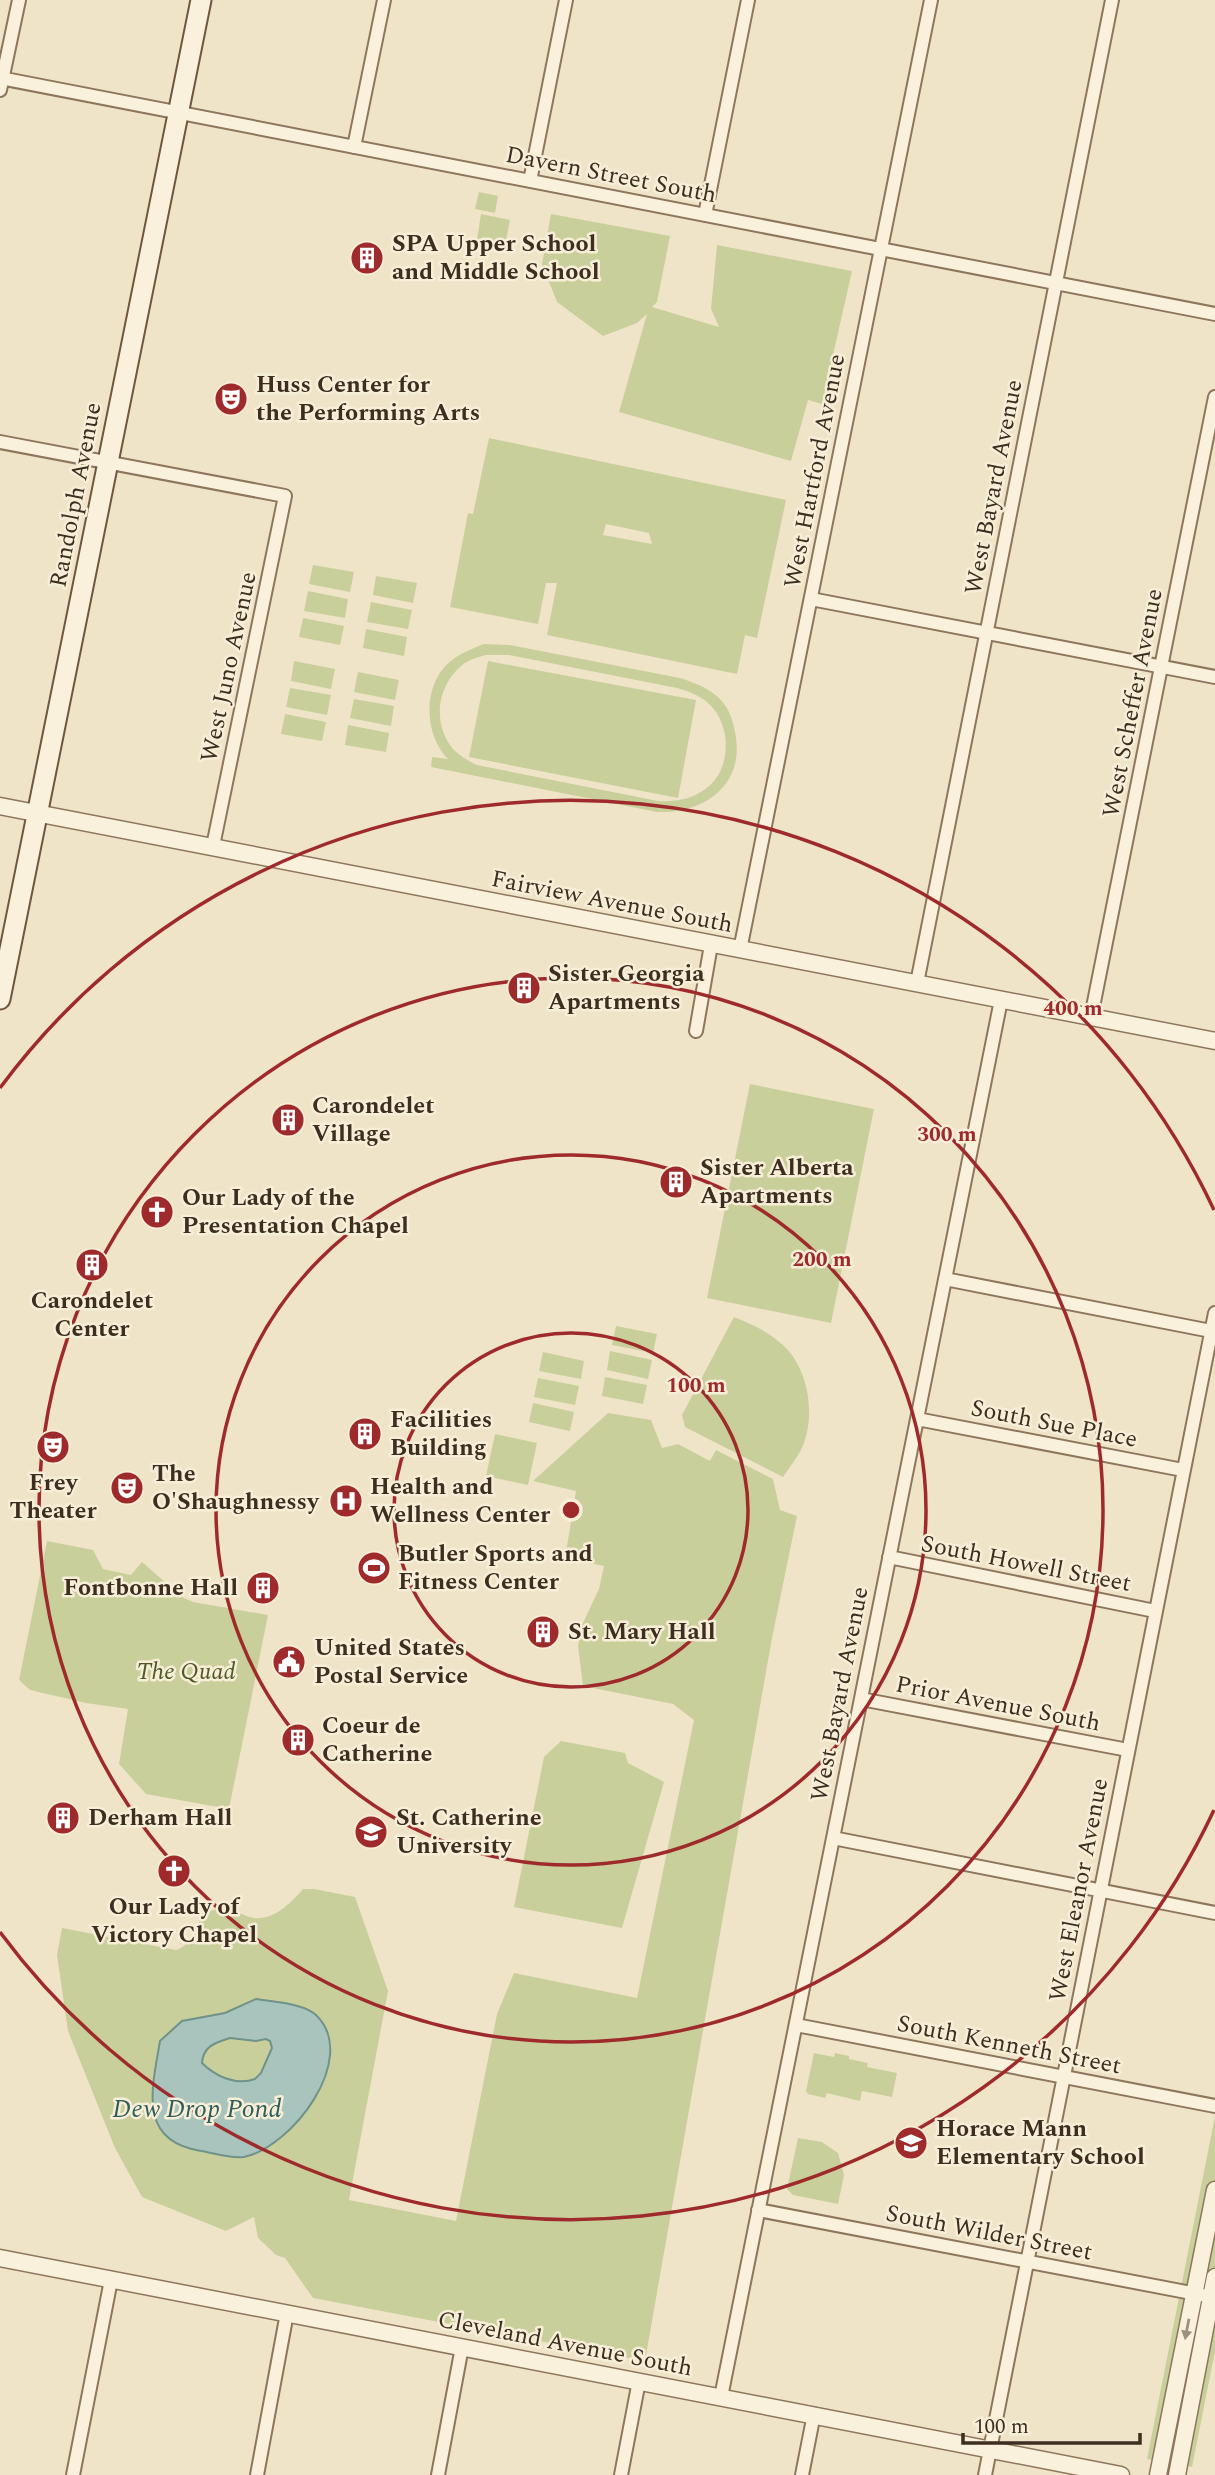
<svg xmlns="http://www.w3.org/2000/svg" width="1215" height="2475" viewBox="0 0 1215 2475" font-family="Spectral,serif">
  <rect width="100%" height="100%" fill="#f0e4c8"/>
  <path fill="#c9cf9b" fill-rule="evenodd" d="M 479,192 L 498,196 L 495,213 L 475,209 Z
    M 481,214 L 510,220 L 504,251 L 476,246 Z
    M 551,214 L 670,236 L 657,302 L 652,307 L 719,327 L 711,309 L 717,245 L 852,271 L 822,404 L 808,400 L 791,461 L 619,412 L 647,314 L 637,323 L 603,336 L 557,302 L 542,264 Z
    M 489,438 L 786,500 L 757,638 L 745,635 L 737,674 L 547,635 L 557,583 L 546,583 L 538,624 L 450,607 L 468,513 L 473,514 ZM 606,524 L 649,533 L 652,544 L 603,535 Z
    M 313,565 L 354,572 L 350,592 L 309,584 Z
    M 376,576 L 417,583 L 413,603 L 373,595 Z
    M 308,591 L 348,599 L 345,618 L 304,611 Z
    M 371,602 L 412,610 L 408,629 L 367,622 Z
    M 303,618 L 344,626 L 340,645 L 299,637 Z
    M 366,629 L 407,637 L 404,656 L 363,648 Z
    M 484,644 L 510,645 L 680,678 C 695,683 707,687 719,698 C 730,709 734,723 736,738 C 743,787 702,814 657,812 L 431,767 L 432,757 L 448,759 C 426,737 423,695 442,670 C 453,656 468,650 484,644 ZM 486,655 L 509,655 L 677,688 C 690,692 702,696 711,706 C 719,714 723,725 725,735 C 731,779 700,804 658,801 L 477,765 C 469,761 461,757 454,750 C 431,724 437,683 465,663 C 471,659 479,657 486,655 Z
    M 294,661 L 335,669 L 331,689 L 291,681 Z
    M 488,661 L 696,700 L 678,798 L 469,757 Z
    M 358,672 L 399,680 L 395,700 L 354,692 Z
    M 290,688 L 331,695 L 327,715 L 286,707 Z
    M 354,699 L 394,706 L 391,726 L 350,718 Z
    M 285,714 L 326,722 L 322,741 L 281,734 Z
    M 348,725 L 389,733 L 386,752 L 345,745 Z
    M 750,1084 L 874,1109 L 831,1323 L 707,1298 Z
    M 734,1317 C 752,1324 771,1333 785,1347 C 810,1372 816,1419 801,1450 C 796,1459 789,1468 783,1477 L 685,1427 L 682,1415 Z
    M 616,1326 L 657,1334 L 653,1353 L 612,1345 Z
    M 610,1351 L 652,1360 L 648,1379 L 607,1370 Z
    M 543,1352 L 584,1361 L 581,1379 L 539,1371 Z
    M 605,1377 L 647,1385 L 643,1404 L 602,1396 Z
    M 538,1378 L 579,1386 L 575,1405 L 534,1397 Z
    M 533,1403 L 574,1412 L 570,1431 L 529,1422 Z
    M 608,1413 L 651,1420 L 662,1448 L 678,1444 L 710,1461 L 716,1450 L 773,1479 L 780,1510 L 797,1516 L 772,1638 L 645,2361 L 313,2298 L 285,2258 L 276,2255 L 258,2238 L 254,2217 L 226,2231 L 142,2197 L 115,2148 L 68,2031 L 57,1955 L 62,1928 L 176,1950 C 191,1945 198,1930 201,1914 L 230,1905 C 259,1932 282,1913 303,1889 L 314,1889 L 355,1897 L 388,1991 L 349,2200 L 456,2221 L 497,2014 L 514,1973 L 637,1998 L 694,1720 L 673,1704 L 583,1686 L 578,1646 L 582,1625 L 599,1589 L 604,1566 L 565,1558 L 576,1491 L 533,1481 Z
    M 495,1434 L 537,1443 L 528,1485 L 486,1476 Z
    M 47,1541 L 93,1550 L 103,1569 L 131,1575 L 142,1562 L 182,1597 L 193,1602 L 268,1615 L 229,1809 L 146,1794 L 119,1764 L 128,1709 L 86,1703 L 30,1690 L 19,1680 Z
    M 561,1741 L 625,1753 L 628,1763 L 664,1782 L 622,1928 L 514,1907 L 544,1757 Z
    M 814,2053 L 834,2057 L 835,2053 L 849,2056 L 849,2059 L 868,2063 L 867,2067 L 897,2073 L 892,2097 L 862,2091 L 860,2101 L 827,2093 L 825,2098 L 808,2094 L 806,2091 Z
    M 1215,2116 L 1215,2351 L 1192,2467 L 1147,2459 Z
    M 798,2138 L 822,2142 L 838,2153 L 844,2175 L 838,2204 L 793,2195 L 787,2189 Z"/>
  <path fill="#a9c4bc" stroke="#6f938a" stroke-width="2" fill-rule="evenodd" d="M 256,1999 C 272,2002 305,2003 317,2016 C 359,2059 292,2147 244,2157 C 232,2159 213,2153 201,2151 C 137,2141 152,2089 160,2041 L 182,2021 L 225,2013 ZM 230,2038 L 256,2041 L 266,2039 L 270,2041 L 272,2048 L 261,2073 L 255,2079 C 236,2086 215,2076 202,2063 C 203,2046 215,2043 230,2038 Z"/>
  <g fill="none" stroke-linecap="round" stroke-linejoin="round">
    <defs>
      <path id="minor" d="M 0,78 L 1215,314
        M 0,90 L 19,0
        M 354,147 L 384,0
        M 530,181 L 566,0
        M 705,215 L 748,0
        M 0,442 L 285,496 L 213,846
        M 811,599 L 1215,677
        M 740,950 L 931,0
        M 917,983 L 1112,0
        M 1091,1017 L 1215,397
        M 696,1031 L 711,945
        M 945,1279 L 1211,1331
        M 917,1419 L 1183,1470
        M 889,1557 L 1155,1611
        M 861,1699 L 1128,1750
        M 833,1838 L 1215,1913
        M 796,2025 L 1215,2106
        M 758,2210 L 1202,2295
        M 721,2397 L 1001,1000
        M 73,2475 L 111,2280
        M 257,2475 L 287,2313
        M 438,2475 L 462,2347
        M 621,2475 L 639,2381
        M 802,2475 L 814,2414
        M 985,2475 L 1215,1313"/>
      <path id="tertiary" d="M 0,806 L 1215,1041
        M 0,2258 L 1121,2475
        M 1158,2475 L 1215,2190
        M 1177,2475 L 1215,2277"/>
      <path id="secondary" d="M 0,999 L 201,0"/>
    </defs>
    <use href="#minor" stroke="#8d765c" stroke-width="16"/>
    <use href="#tertiary" stroke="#8d765c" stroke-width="19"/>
    <use href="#secondary" stroke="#6f573f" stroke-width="23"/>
    <use href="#minor" stroke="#faf1dc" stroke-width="12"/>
    <use href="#tertiary" stroke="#faf1dc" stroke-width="16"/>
    <use href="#secondary" stroke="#faf1dc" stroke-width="19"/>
  </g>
  <defs><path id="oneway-solid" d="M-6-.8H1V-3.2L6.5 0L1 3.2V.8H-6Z" transform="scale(1.75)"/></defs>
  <use fill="#9c907e" href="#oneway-solid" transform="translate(1187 2329) rotate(101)"/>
  <g fill="none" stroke="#9e2a2b" stroke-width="3.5">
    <circle cx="571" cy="1510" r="177"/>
    <circle cx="571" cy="1510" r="355"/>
    <circle cx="571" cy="1510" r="532"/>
    <path d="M1214 1810A710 710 0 0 1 0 1932M0 1088A710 710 0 0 1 1214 1210"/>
  </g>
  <defs>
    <symbol id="building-disc" viewBox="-11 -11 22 22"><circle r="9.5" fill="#9e2a2b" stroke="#f7eed8"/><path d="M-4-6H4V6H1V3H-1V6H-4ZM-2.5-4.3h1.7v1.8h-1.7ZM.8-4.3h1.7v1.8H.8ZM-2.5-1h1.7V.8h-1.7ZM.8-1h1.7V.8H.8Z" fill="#fff"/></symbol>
    <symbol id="theatre-disc" viewBox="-11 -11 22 22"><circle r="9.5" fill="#9e2a2b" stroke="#f7eed8"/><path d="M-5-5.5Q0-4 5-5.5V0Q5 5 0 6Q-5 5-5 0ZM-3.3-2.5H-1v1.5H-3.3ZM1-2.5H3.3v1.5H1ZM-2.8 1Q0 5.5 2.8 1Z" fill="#fff"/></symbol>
    <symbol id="church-disc" viewBox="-11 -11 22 22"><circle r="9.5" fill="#9e2a2b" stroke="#f7eed8"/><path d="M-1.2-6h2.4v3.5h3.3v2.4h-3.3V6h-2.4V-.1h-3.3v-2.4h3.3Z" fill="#fff"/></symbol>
    <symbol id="hospital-disc" viewBox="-11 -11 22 22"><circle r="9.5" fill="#9e2a2b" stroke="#f7eed8"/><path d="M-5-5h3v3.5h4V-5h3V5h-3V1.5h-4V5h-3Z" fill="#fff"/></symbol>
    <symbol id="stadium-disc" viewBox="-11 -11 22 22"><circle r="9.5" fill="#9e2a2b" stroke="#f7eed8"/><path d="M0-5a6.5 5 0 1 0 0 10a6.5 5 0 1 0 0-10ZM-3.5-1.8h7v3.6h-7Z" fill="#fff"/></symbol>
    <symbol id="civic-disc" viewBox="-11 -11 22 22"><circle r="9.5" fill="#9e2a2b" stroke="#f7eed8"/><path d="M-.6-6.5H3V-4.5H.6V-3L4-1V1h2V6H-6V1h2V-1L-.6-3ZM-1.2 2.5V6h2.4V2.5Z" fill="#fff"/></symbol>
    <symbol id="university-disc" viewBox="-11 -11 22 22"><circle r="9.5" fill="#9e2a2b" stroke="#f7eed8"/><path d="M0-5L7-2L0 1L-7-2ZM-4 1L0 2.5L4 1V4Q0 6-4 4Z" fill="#fff"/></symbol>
    <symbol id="school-disc" viewBox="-11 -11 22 22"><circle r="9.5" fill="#9e2a2b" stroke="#f7eed8"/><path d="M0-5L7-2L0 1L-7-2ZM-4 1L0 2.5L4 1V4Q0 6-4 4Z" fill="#fff"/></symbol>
  </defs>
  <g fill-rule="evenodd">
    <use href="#building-disc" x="348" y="239" width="38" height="38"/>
    <use href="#theatre-disc" x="212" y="380" width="38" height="38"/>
    <use href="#building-disc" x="505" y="969" width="38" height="38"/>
    <use href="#building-disc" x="269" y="1101" width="38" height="38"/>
    <use href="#building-disc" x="657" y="1163" width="38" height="38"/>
    <use href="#church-disc" x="138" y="1193" width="38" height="38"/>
    <use href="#building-disc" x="73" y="1246" width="38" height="38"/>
    <use href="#building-disc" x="346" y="1415" width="38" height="38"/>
    <use href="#theatre-disc" x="34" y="1428" width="38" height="38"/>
    <use href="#theatre-disc" x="108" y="1469" width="38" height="38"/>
    <use href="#hospital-disc" x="327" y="1482" width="38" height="38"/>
    <use href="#stadium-disc" x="355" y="1549" width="38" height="38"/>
    <use href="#building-disc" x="244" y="1569" width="38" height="38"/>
    <use href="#building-disc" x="524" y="1613" width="38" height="38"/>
    <use href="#civic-disc" x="270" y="1643" width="38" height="38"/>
    <use href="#building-disc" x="279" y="1721" width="38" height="38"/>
    <use href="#building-disc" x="44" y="1799" width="38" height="38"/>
    <use href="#university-disc" x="352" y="1813" width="38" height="38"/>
    <use href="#church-disc" x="155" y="1852" width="38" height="38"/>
    <use href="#school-disc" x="892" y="2124" width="38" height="38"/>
  </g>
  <g text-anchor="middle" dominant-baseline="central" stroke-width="5" stroke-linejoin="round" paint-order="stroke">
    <g font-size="24" fill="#3d2e20" stroke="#f7eed8">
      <text transform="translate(611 175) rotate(11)">Davern Street South</text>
      <text transform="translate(815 471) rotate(-79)">West Hartford Avenue</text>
      <text transform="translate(994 487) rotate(-79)">West Bayard Avenue</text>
      <text transform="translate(76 495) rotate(-79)">Randolph Avenue</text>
      <text transform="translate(229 667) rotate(-78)">West Juno Avenue</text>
      <text transform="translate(1133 703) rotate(-79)">West Scheffer Avenue</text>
      <text transform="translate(612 902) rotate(11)">Fairview Avenue South</text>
      <text transform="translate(1054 1424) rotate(11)">South Sue Place</text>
      <text transform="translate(1026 1564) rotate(11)">South Howell Street</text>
      <text transform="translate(840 1694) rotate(-79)">West Bayard Avenue</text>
      <text transform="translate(998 1704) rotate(11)">Prior Avenue South</text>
      <text transform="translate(1079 1890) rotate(-79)">West Eleanor Avenue</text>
      <text transform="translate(1009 2045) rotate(11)">South Kenneth Street</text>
      <text transform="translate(989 2233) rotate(11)">South Wilder Street</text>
      <text transform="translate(565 2344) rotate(11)">Cleveland Avenue South</text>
    </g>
    <g font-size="24" font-weight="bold" fill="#3d2e20" stroke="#f7eed8" text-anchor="start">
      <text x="392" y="244">SPA Upper School<tspan x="392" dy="28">and Middle School</tspan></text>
      <text x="256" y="385">Huss Center for<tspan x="256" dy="28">the Performing Arts</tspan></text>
      <text x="548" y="974">Sister Georgia<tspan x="548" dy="28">Apartments</tspan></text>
      <text x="312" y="1106">Carondelet<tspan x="312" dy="28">Village</tspan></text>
      <text x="700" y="1168">Sister Alberta<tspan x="700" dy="28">Apartments</tspan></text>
      <text x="182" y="1198">Our Lady of the<tspan x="182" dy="28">Presentation Chapel</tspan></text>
      <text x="92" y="1301" text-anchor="middle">Carondelet<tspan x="92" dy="28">Center</tspan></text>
      <text x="390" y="1420">Facilities<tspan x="390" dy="28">Building</tspan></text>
      <text x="152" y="1474">The<tspan x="152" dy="28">O'Shaughnessy</tspan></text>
      <text x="53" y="1483" text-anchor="middle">Frey<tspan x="53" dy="28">Theater</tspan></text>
      <text x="370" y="1487">Health and<tspan x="370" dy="28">Wellness Center</tspan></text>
      <text x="398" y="1554">Butler Sports and<tspan x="398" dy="28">Fitness Center</tspan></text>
      <text x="238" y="1588" text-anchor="end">Fontbonne Hall</text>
      <text x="568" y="1632">St. Mary Hall</text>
      <text x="314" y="1648">United States<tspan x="314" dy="28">Postal Service</tspan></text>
      <text x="322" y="1726">Coeur de<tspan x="322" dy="28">Catherine</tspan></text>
      <text x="88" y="1818">Derham Hall</text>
      <text x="396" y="1818">St. Catherine<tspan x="396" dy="28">University</tspan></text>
      <text x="174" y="1907" text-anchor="middle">Our Lady of<tspan x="174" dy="28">Victory Chapel</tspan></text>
      <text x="936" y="2129">Horace Mann<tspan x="936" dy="28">Elementary School</tspan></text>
    </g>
    <g font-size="24" font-style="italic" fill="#4d5a26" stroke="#f7eed8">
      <text x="186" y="1672">The Quad</text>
    </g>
    <g font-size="26" font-style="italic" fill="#2f5d5a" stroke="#f7eed8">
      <text x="197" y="2109">Dew Drop Pond</text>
    </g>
  </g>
  <circle cx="571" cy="1510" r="10" fill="#9e2a2b" stroke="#f7eed8" stroke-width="3.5"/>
  <g font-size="21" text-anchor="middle" font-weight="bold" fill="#9e2a2b" stroke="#f7eed8" stroke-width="5" stroke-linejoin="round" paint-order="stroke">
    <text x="1073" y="1015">400 m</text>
    <text x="947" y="1141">300 m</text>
    <text x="822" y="1266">200 m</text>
    <text x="696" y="1392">100 m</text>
  </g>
  <path d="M963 2433v10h177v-10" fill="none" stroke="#3d2e20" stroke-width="3.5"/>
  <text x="974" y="2433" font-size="21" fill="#3d2e20" stroke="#f7eed8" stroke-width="5" paint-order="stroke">100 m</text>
</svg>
